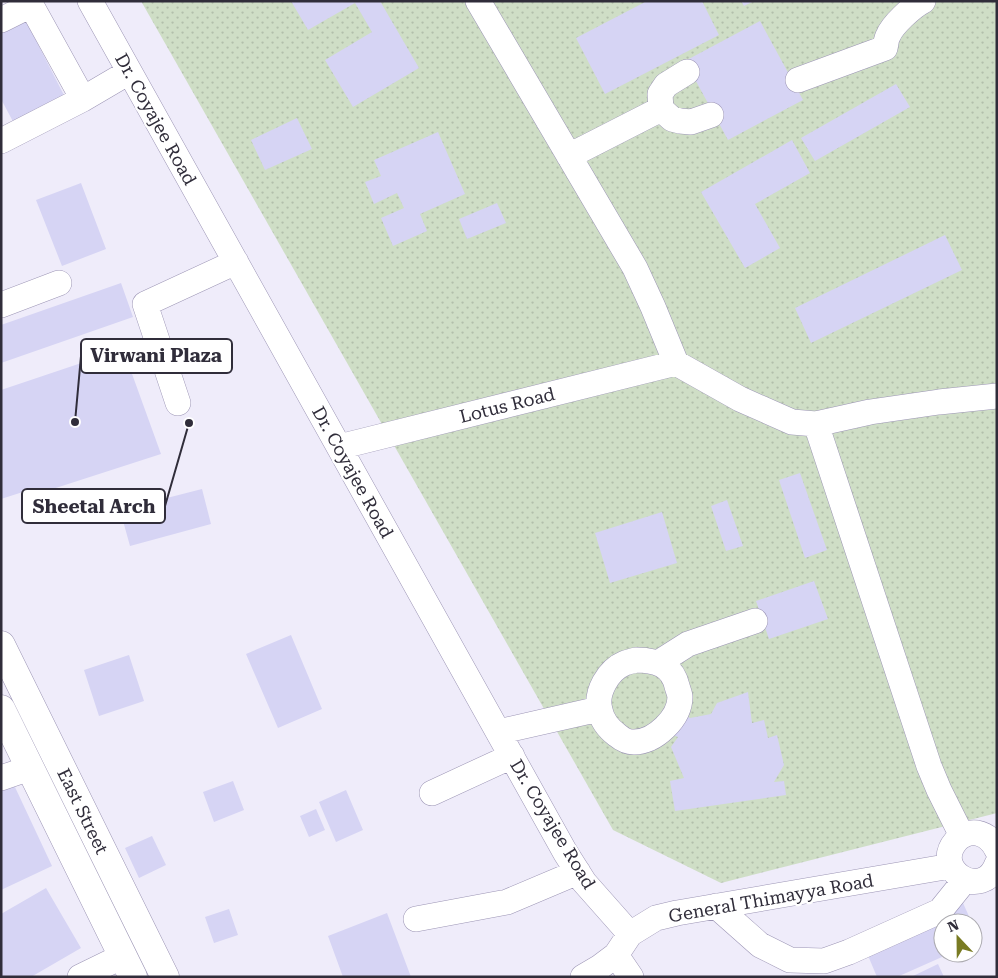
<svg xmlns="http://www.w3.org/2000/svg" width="998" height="978" viewBox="0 0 998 978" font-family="'Roboto Serif',serif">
  <defs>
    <pattern id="park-dots" width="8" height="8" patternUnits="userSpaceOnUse" patternTransform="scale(1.25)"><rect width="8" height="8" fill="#cfdec6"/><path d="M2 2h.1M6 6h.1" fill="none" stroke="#b2bfab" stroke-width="1.8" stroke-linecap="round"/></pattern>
  </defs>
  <rect width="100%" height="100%" fill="#efecfa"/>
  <path fill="url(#park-dots)" d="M 141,1 L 997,1 L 997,813 L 721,883 L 613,830 Z"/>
  <path fill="#d6d4f4" d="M 291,1 L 380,1 L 419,68 L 353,107 L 325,60 L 372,32 L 355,3 L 308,30 Z
    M 647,1 L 702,1 L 719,35 L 605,94 L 576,38 Z
    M 741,1 L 754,1 L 744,6 Z
    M 24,17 L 68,103 L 17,129 L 1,99 L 1,28 Z
    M 760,21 L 803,100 L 728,140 L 685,61 Z
    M 896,84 L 910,107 L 815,161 L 801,138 Z
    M 297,118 L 312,149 L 265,170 L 251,140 Z
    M 438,132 L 465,194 L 420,214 L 427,231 L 393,246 L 381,218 L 404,208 L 397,193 L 374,204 L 365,182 L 381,176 L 374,160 Z
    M 792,140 L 810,173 L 755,204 L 780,248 L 745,268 L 701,192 Z
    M 81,183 L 106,249 L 62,266 L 36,200 Z
    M 497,203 L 506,223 L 467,239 L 459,219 Z
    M 945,235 L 962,270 L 811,343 L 795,308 Z
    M 121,283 L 133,317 L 1,363 L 1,325 Z
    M 123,349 L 161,454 L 31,496 L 29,490 L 1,499 L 1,390 Z
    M 800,473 L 827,550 L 805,558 L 779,480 Z
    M 202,489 L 211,524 L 130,546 L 120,510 Z
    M 727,500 L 743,546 L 726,551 L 711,506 Z
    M 662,512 L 677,563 L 610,583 L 595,533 Z
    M 814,581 L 828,619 L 769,639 L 756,601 Z
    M 291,635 L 322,709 L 278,728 L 246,654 Z
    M 129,655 L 144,701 L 99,716 L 84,670 Z
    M 748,692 L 752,723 L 764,720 L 768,738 L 777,735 L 784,765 L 774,782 L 784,781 L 786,795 L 675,811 L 670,781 L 684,778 L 671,747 L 678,737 L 666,732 L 679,712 L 690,718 L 711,714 L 717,703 Z
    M 233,781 L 244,810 L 214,822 L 203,792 Z
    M 14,785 L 52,866 L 1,890 L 1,789 Z
    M 346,790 L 363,830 L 336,842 L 319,802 Z
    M 316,809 L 325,830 L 309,837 L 300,816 Z
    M 152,836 L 166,865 L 139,878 L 125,848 Z
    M 46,888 L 81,948 L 31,977 L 1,977 L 1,914 Z
    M 963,903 L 972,923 L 943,923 L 943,953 L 951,953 L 897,977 L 877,977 L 864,946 Z
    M 229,909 L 238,935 L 214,943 L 205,917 Z
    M 387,913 L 411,977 L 343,977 L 328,936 Z
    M 973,924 L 980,940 L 973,943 Z
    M 938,964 L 944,977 L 911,977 Z"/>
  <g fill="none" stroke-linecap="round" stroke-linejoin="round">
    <defs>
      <path id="minor" d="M 90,1 L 565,852 L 584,882 L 630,934
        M 478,1 L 635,268 L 653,307 L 676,363 L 740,399 L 792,422 L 816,424 L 870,412 L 939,402 L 997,396
        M 1,20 L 31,5 L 83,99
        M 687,72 L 666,85 L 660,94 L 661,109 L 672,119 L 680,121 L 691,122 L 711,115
        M 798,80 L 885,48 C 886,45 886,39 888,36 C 892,25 913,6 923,1
        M 1,141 L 83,99 L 129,72
        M 569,156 L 661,109
        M 1,305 L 59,283
        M 178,403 L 145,304 L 236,262
        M 816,424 L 929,766 L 939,790 L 962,836
        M 339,447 L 676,363
        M 636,660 C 656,660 672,665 677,686 C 678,690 680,694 680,697 C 680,718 655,742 634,742 C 627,742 623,740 617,735 C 609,729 602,721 600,710 C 595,693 608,670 625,663 C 628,662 632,661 636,660 Z
        M 658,663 L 688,644 L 755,621
        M 498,732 L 599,709
        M 1,778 L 30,768
        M 432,793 L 512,756
        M 997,850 C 993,841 987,835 977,833 C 969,832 961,835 956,841 C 931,870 983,902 997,864
        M 716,906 L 760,945 L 790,960 L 824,961 L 849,952 L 940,911 L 965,880
        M 416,919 L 507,902 L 578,872
        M 616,955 L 631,977
        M 80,977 L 123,956
        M 583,977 L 600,967 L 616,955 L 630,934 L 656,918 L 677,913 L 951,866"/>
      <path id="major" d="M 1,645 L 165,977
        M 1,709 L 133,977"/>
    </defs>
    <use href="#minor" stroke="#9c95b5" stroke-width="26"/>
    <use href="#major" stroke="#9c95b5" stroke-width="29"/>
    <use href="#minor" stroke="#fff" stroke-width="25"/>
    <use href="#major" stroke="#fff" stroke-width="28"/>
  </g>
  <g text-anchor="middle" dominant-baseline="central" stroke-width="4.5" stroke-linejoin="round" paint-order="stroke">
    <g font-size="18" fill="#302d3a" stroke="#fff">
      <text transform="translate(156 119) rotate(61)">Dr. Coyajee Road</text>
      <text transform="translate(507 405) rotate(-14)">Lotus Road</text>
      <text transform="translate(353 472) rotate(61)">Dr. Coyajee Road</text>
      <text transform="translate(83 811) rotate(64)">East Street</text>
      <text transform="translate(553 824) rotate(59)">Dr. Coyajee Road</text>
      <text transform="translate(771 898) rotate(-10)">General Thimayya Road</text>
    </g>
  </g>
  <path fill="none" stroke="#302d3a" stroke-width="2" d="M75 422L81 356M189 423L165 506"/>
  <g fill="#302d3a" stroke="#fff" stroke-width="2">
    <circle cx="75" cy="422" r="5"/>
    <circle cx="189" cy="423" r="5"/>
  </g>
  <g fill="#fff" stroke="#302d3a" stroke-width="2">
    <rect x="81" y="339" width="151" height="34" rx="5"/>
    <rect x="22" y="489" width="143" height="34" rx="5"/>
  </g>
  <g font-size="19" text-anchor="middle" font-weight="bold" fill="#302d3a">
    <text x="156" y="362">Virwani Plaza</text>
    <text x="94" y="513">Sheetal Arch</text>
  </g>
  <rect width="998" height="978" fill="none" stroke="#302d3a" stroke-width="5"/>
  <g transform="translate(958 938) rotate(338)"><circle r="24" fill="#ffffff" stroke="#acabb0"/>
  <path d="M0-4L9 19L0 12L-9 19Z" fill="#797b23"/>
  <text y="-8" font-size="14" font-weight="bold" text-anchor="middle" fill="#302d3a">N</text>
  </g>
</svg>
